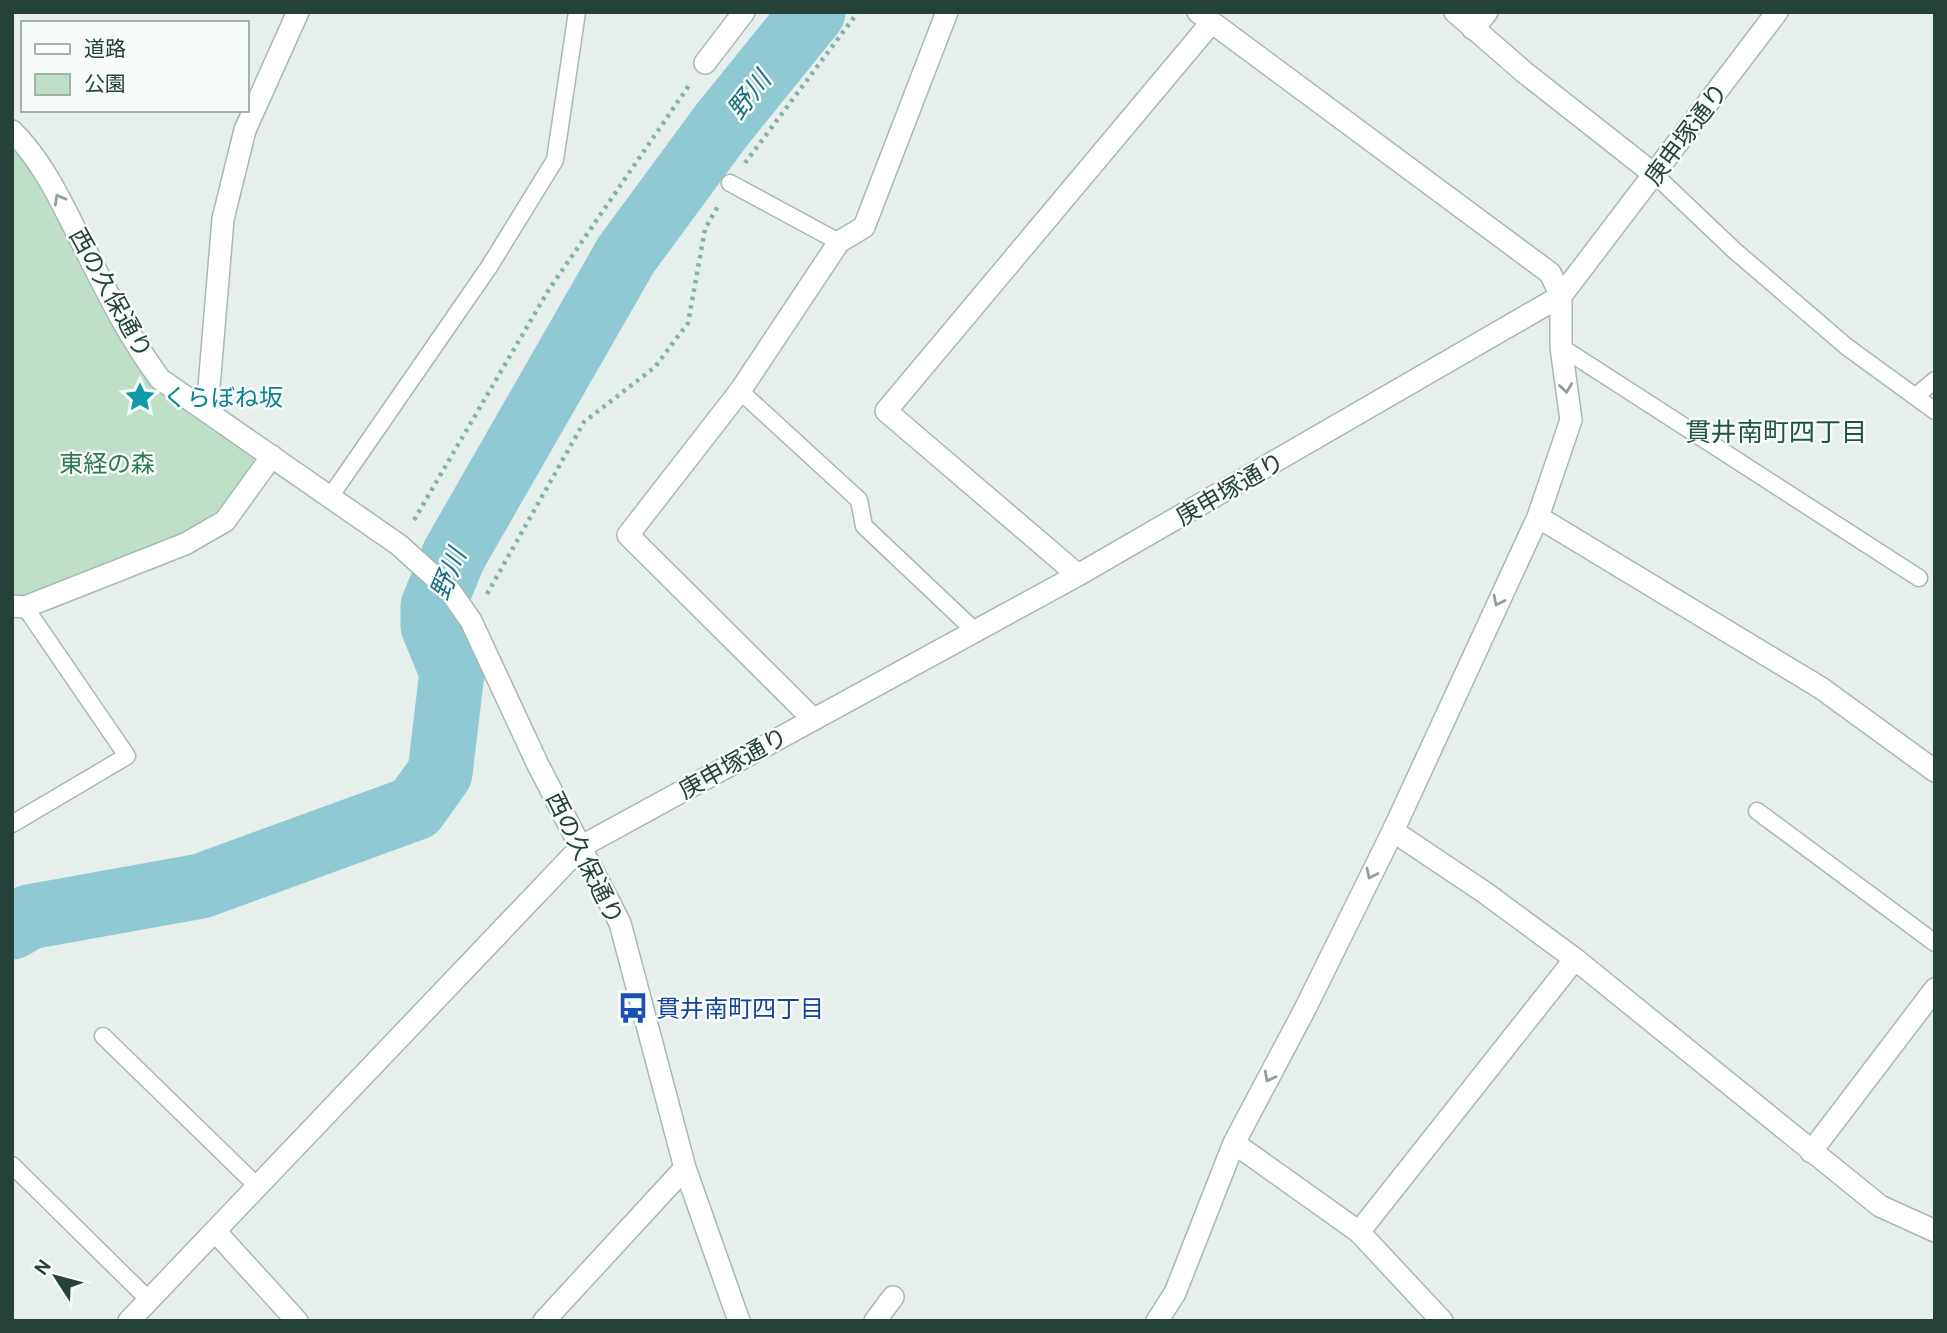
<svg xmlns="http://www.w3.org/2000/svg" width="1947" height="1333" viewBox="0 0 1947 1333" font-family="Cabin,'Noto Sans JP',sans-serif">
  <rect width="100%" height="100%" fill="#e6efeb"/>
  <path fill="#bfe0c8" d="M 12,137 L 22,145 L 134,351 L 261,460 L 221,519 L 25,599 L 12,599 Z"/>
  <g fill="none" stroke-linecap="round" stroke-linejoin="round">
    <path stroke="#8ec9d4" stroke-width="65" d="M 12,927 L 29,917 L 201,886 L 415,808 L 440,773 L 452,672 L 433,626 L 433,606 L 454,555 L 626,255 L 721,126 L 813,12"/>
    <defs>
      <path id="service" d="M 1655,175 L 1735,251 L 1847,347 L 1935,411
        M 730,183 L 839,242
        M 1561,347 L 1919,578
        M 740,391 L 859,500 L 864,526 L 976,632
        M 1916,396 L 1935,380
        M 330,497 L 489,267 L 555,160 L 577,12
        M 1757,811 L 1935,943
        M 12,824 L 127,756 L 25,607
        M 103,1036 L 257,1186
        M 12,1165 L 149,1300"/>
      <path id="minor" d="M 1455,12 L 1524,72 L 1655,175
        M 1473,29 L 1487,12
        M 705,63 L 744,12
        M 12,131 C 41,159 60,199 78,235 C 103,284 127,335 160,379 L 399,545 L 450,591 L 471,621 L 538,765 L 620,923 L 685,1168 L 739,1321
        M 207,411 L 223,219 L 245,130 L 298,12
        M 1538,517 L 1821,688 L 1935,771
        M 1078,575 L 886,411 L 1211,23
        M 12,606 L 25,607 L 185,544 L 225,521 L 272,456
        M 813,719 L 628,535 L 740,391 L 839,242 L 864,227 L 947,12
        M 1393,831 L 1484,892 L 1575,959 L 1880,1206 L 1935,1231
        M 1234,1143 L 1359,1232 L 1442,1321
        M 1811,1152 L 1935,989
        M 215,1231 L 297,1321
        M 1359,1232 L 1575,959
        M 129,1321 L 582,846 L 1078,575 L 1561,296 L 1777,12
        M 544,1321 L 685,1168
        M 875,1321 L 893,1297
        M 1157,1321 L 1175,1293 L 1234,1143 L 1305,1009 L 1393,831 L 1538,517 L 1571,420 L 1561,347 L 1561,296 L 1550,273 L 1198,12"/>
    </defs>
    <use href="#service" stroke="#a8b8b2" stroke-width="19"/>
    <use href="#minor" stroke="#a8b8b2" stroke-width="24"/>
    <path stroke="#86b3a5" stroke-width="4.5" stroke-dasharray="3.5 5" stroke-linecap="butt" d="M 745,163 L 858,12
      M 414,520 L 548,291 L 690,84
      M 487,594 L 584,422 L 655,367 L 688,323 L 705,229 L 718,206"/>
    <use href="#service" stroke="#fff" stroke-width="16"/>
    <use href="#minor" stroke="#fff" stroke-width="21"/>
  </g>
  <defs><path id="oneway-chevron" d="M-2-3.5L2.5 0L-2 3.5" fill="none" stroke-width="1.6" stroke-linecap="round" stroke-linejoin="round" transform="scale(1.75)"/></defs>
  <g stroke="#92a09c">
    <use href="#oneway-chevron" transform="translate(59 199) rotate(-119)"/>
    <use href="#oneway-chevron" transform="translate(1566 388) rotate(82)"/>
    <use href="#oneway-chevron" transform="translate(1498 601) rotate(116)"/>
    <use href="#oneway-chevron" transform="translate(1371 874) rotate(116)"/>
    <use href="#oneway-chevron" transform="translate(1269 1077) rotate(118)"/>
  </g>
  <defs>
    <symbol id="sight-bare" viewBox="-9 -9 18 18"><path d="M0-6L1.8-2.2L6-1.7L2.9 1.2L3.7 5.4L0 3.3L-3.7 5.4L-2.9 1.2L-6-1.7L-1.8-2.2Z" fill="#0f9aa8" stroke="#f7fbf9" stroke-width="2.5" paint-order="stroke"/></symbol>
    <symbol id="bus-bare" viewBox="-9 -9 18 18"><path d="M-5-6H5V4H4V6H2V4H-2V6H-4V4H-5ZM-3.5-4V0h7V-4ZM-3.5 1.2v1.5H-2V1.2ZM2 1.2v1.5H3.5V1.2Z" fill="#1a4fb4" stroke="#f7fbf9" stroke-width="2.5" paint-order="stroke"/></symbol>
  </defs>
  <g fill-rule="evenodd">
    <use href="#sight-bare" x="118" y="375" width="44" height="44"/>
    <use href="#bus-bare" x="611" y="986" width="44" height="44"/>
  </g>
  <g text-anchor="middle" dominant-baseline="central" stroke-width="5" stroke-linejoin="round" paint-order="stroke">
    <g font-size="24" fill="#24423a" stroke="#f7fbf9">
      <text transform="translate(1686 134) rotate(-53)">庚申塚通り</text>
      <text transform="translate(111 293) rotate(61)">西の久保通り</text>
      <text transform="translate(1230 489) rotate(-30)">庚申塚通り</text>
      <text transform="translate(733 763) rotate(-29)">庚申塚通り</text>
      <text transform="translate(585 858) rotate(64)">西の久保通り</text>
    </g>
    <g font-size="24" fill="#0d838f" stroke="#f7fbf9" text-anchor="start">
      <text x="163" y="397">くらぼね坂</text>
    </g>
    <g font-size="24" fill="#2d7a4b" stroke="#f7fbf9">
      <text x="107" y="463">東経の森</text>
    </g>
    <g font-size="24" fill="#164399" stroke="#f7fbf9" text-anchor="start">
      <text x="656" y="1008">貫井南町四丁目</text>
    </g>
    <g font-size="26" font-style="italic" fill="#1c6f80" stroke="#f7fbf9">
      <text transform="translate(749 95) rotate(-52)">野川</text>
      <text transform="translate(448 574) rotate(-67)">野川</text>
    </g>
    <g font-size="26" fill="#1f5548" stroke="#f7fbf9">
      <text x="1776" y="432">貫井南町四丁目</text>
    </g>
  </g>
  <rect width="1947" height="1333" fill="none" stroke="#24423a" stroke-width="28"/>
  <rect x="21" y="21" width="228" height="91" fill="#f7fbf9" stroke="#a3b1ad" stroke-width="2"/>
  <rect x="35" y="44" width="35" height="10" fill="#ffffff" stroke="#a3b1ad" stroke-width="2"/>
  <text x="84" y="56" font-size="21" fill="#24423a">道路</text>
  <rect x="35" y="74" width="35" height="21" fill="#bfe0c8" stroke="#a3b1ad" stroke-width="2"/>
  <text x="84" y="91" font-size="21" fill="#24423a">公園</text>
  <g transform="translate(56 1277) rotate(306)" stroke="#f7fbf9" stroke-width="5" paint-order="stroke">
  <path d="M0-5L12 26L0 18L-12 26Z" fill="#24423a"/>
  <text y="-10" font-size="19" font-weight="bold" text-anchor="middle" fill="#24423a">N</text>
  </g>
</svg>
